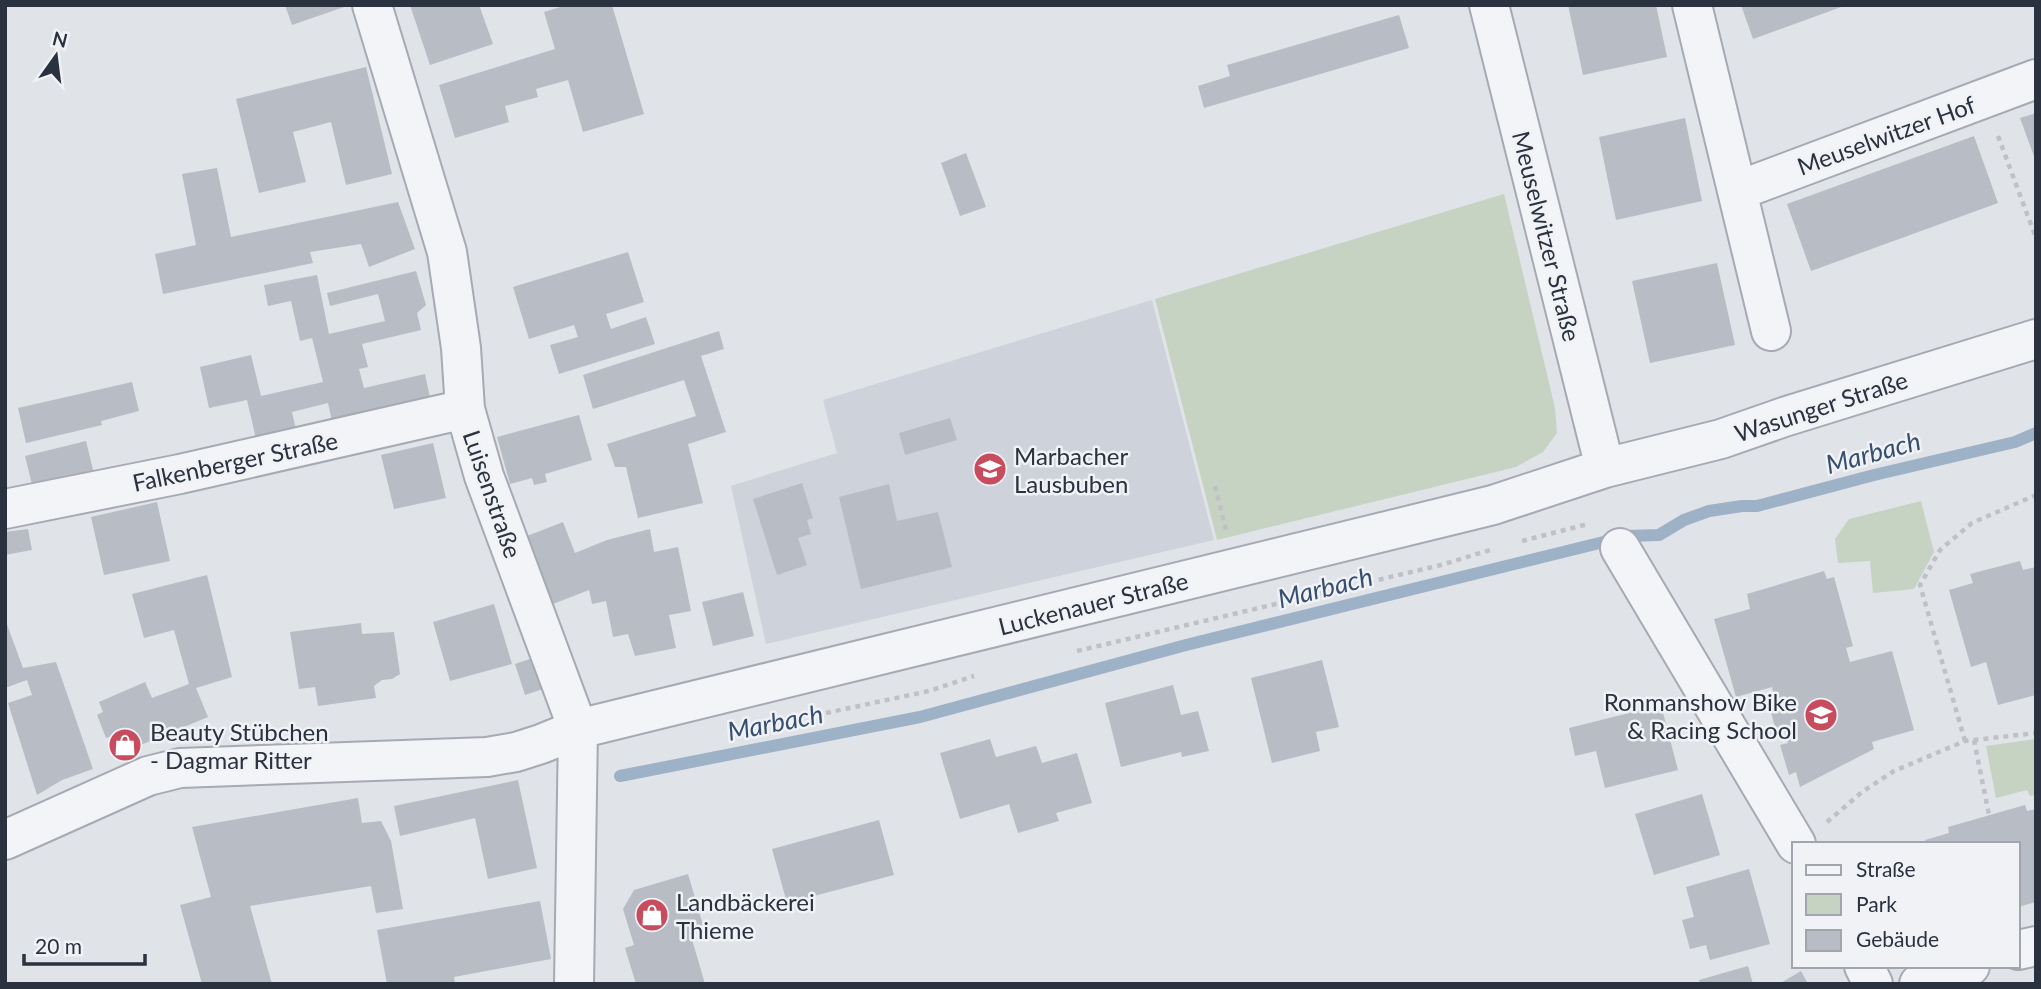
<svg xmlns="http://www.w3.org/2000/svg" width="2041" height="989" viewBox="0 0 2041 989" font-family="Lato,sans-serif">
  <rect width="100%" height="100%" fill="#e0e3e8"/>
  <path fill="#ced2da" d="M 1152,300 L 1214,540 L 766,644 L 731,486 L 837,453 L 823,400 Z"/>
  <path fill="#c6d2c2" d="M 1504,194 L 1555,408 L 1557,433 L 1543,452 L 1516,467 L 1217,540 L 1155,299 Z
    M 1921,501 L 1934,552 L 1914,589 L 1873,593 L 1870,561 L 1838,563 L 1835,539 L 1849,519 Z
    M 2036,739 L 2036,795 L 2030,796 L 2027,790 L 1996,798 L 1986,746 Z"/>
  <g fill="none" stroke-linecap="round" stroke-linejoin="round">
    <path stroke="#9db1c7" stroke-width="12" d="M 620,776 L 920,717 L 1186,645 L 1628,536 L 1659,535 L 1684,520 L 1709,511 L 1742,506 L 1757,506 L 1874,475 L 2015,442 L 2036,433"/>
  </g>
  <path fill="#b8bcc5" d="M 285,5 L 347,5 L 347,6 L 292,25 Z
    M 410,5 L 479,5 L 493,44 L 430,65 Z
    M 567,5 L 612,5 L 644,114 L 583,132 L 568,80 L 536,89 L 538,97 L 505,106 L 509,122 L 455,138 L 439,85 L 555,49 L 544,12 Z
    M 1568,5 L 1656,5 L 1667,57 L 1583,75 Z
    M 1741,5 L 1844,5 L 1844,6 L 1753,39 Z
    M 1399,15 L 1409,48 L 1204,108 L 1198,86 L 1230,76 L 1227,65 Z
    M 366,67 L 392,174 L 346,185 L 331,122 L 293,132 L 306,182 L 259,193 L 236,99 Z
    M 2036,113 L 2036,159 L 2035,159 L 2020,118 Z
    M 1685,118 L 1702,201 L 1616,220 L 1599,137 Z
    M 1974,136 L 1998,203 L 1811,271 L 1787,204 Z
    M 966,153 L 986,207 L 960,216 L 941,163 Z
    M 217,168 L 231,237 L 398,202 L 415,249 L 369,267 L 361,244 L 310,252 L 313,263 L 163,294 L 155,254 L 196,245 L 182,174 Z
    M 628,252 L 644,302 L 606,314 L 611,329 L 646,317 L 655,344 L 559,374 L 550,345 L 578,337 L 574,325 L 529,339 L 513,287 Z
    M 1717,263 L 1735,345 L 1650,363 L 1632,281 Z
    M 416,271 L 426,305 L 417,313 L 421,330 L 362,344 L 368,367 L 359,369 L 364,388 L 425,374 L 432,408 L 334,430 L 328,403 L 292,412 L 297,434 L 257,443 L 247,400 L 209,408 L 200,367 L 251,355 L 261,396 L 323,382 L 312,338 L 300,341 L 291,301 L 268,306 L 264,285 L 317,275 L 329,334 L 385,321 L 378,294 L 330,306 L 327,293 Z
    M 719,331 L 724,349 L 701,356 L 726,432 L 688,444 L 703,503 L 638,518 L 626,467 L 615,467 L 607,444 L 696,416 L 684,380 L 593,409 L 583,375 Z
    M 132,382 L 139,411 L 101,421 L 102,425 L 26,443 L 18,408 Z
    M 579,415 L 592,460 L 545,474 L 547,482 L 534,485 L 532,478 L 510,484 L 497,437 Z
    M 950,418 L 957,440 L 905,455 L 899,433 Z
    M 86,441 L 96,482 L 35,497 L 25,456 Z
    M 433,443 L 446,498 L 394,509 L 381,455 Z
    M 802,483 L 813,518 L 807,520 L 811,534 L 798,538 L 807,565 L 777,575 L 753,499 Z
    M 889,484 L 897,521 L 938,512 L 952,567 L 861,589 L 839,497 Z
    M 157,502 L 170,561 L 104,575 L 91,517 Z
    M 563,522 L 575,553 L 607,540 L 650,529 L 654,552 L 678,547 L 691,611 L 669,615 L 676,648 L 635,656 L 628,634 L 613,637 L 606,601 L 592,604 L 589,590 L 553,604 L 527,536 Z
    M 28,529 L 32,550 L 5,555 L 5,532 Z
    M 2020,561 L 2023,570 L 2036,567 L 2036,695 L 1998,705 L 1986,662 L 1971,667 L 1949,590 L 1973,583 L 1970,574 Z
    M 1824,571 L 1827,579 L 1834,577 L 1853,646 L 1846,648 L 1850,662 L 1892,651 L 1914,730 L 1872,742 L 1874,749 L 1800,787 L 1796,772 L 1789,775 L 1780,745 L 1788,743 L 1784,729 L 1776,731 L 1768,701 L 1775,700 L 1772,687 L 1736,697 L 1714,619 L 1750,609 L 1747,594 Z
    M 207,575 L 232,677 L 196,688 L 208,717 L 119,754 L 112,736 L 106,738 L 97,715 L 103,712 L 99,702 L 145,682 L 152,698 L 189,684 L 174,630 L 144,638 L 132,594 Z
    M 743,592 L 754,636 L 713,646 L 702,602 Z
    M 494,604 L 512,664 L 450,681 L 433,622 Z
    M 5,619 L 23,668 L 56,662 L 93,769 L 62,780 L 37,795 L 8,703 L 32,695 L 27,680 L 5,688 Z
    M 361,623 L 362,634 L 394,632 L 400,674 L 392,679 L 382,680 L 374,686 L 376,698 L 318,706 L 315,687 L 299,689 L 290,632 Z
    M 533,658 L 543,689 L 525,695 L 515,664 Z
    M 1322,660 L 1339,727 L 1316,732 L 1320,751 L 1272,763 L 1251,678 Z
    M 1173,685 L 1181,715 L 1198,711 L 1209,751 L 1182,757 L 1181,752 L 1121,767 L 1105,703 Z
    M 1661,705 L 1678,770 L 1605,788 L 1596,751 L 1575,756 L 1569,728 Z
    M 990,739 L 996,757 L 1036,746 L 1042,763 L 1077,753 L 1092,803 L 1056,813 L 1059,821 L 1018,833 L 1009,804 L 960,819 L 940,753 Z
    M 518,780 L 537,868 L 488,879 L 475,818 L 400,836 L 394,806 Z
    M 1702,794 L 1720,855 L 1654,875 L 1635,814 Z
    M 358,798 L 362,823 L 381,821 L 391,841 L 403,909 L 376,913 L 371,886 L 250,906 L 272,984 L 202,984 L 180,905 L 211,897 L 192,827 Z
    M 2025,805 L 2027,811 L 2036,809 L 2036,902 L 2018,907 L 2018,844 L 1927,844 L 1925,840 L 1949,833 L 1948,827 Z
    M 879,820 L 894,875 L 787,903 L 772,849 Z
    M 1749,869 L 1770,944 L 1710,960 L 1706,945 L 1690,949 L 1682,920 L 1694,917 L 1686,887 Z
    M 688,874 L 703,925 L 689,929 L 705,984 L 636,984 L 625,948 L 634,945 L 623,909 L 634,890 Z
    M 540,901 L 551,959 L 454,977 L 455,984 L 387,984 L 377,930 Z
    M 1748,966 L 1753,984 L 1700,984 L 1699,980 Z
    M 1801,971 L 1808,984 L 1779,984 Z"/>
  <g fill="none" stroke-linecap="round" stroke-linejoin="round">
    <defs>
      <path id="minor" d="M 372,5 L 447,252 L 461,348 L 465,409 L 484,476 L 578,729 L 574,984
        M 1489,5 L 1605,468
        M 1692,5 L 1771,331
        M 1737,191 L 2036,79
        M 5,509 L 180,474 L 465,409
        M 1620,548 L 1796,844
        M 5,840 L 148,776 L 180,768 L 487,757 L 516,752 L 541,744 L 578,729 L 1493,505 L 1605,468 L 1721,439 L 1784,417 L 2036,339
        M 2018,950 L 2036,946
        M 1864,966 L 1873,984
        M 1919,984 L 1970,966"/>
    </defs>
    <use href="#minor" stroke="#a6aab2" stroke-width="42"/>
    <path stroke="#bfc1c7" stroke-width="4.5" stroke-dasharray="5 5" stroke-linecap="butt" d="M 1998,136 L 2036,238
      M 1215,486 L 1226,530
      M 1522,541 L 1588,524
      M 1077,651 L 1441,565 L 1490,550
      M 826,713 L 929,691 L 974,676
      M 1974,740 L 1989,815
      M 1965,741 L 1920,585 L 1940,550 L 1972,523 L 2036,495
      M 1827,822 L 1862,792 L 1894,771 L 1965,741 L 2036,733"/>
    <use href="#minor" stroke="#f3f4f7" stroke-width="38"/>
  </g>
  <defs>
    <symbol id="school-disc" viewBox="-11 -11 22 22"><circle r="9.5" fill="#c74c5d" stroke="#f0f2f6"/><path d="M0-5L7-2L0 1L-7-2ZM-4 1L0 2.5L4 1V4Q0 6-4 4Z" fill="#fff"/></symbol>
    <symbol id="shop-disc" viewBox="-11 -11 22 22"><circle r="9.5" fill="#c74c5d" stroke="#f0f2f6"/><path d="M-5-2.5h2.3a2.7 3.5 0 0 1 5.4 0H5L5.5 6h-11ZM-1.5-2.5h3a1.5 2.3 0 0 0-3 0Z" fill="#fff"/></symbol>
  </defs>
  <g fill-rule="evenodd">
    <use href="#school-disc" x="971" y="450" width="38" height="38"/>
    <use href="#school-disc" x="1802" y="696" width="38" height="38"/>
    <use href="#shop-disc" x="106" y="726" width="38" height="38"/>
    <use href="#shop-disc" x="633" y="896" width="38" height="38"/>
  </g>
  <g text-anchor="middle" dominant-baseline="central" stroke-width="5" stroke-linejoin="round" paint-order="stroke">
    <g font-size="24" fill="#2a313f" stroke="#f0f2f6">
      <text transform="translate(1886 135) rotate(-20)">Meuselwitzer Hof</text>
      <text transform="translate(1547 236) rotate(76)">Meuselwitzer Straße</text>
      <text transform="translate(1821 406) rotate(-18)">Wasunger Straße</text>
      <text transform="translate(235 461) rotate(-12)">Falkenberger Straße</text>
      <text transform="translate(493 494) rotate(71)">Luisenstraße</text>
      <text transform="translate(1093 603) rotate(-14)">Luckenauer Straße</text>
    </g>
    <g font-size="24" fill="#2a313f" stroke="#f0f2f6" text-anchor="start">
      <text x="1014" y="455">Marbacher<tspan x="1014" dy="28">Lausbuben</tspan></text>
      <text x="1797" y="701" text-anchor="end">Ronmanshow Bike<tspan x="1797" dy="28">&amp; Racing School</tspan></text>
      <text x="150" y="731">Beauty Stübchen<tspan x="150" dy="28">- Dagmar Ritter</tspan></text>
      <text x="676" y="901">Landbäckerei<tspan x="676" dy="28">Thieme</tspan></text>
    </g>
    <g font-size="26" font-style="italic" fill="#364f71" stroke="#f0f2f6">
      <text transform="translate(1873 452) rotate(-15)">Marbach</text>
      <text transform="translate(1325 587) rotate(-14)">Marbach</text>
      <text transform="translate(775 722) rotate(-11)">Marbach</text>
    </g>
  </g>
  <rect width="2041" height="989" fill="none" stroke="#2a313f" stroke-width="14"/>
  <rect x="1792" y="842" width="228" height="126" fill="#f0f2f6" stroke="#a1a5ad" stroke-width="2"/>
  <rect x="1806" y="865" width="35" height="10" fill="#f3f4f7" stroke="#a1a5ad" stroke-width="2"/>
  <text x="1856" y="877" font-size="21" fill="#2a313f">Straße</text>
  <rect x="1806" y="894" width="35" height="21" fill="#c6d2c2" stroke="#a1a5ad" stroke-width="2"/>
  <text x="1856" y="912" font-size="21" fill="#2a313f">Park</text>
  <rect x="1806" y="930" width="35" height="21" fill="#b8bcc5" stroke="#a1a5ad" stroke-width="2"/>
  <text x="1856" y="947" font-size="21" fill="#2a313f">Gebäude</text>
  <g transform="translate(56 56) rotate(14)" stroke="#f0f2f6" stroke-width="5" paint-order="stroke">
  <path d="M0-5L12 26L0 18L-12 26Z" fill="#2a313f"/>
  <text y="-10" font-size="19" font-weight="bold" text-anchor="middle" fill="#2a313f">N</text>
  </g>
  <path d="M24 954v10h121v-10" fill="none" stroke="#2a313f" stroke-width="3.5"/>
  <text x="35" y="954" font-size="21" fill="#2a313f" stroke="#f0f2f6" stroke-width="5" paint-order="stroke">20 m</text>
</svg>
